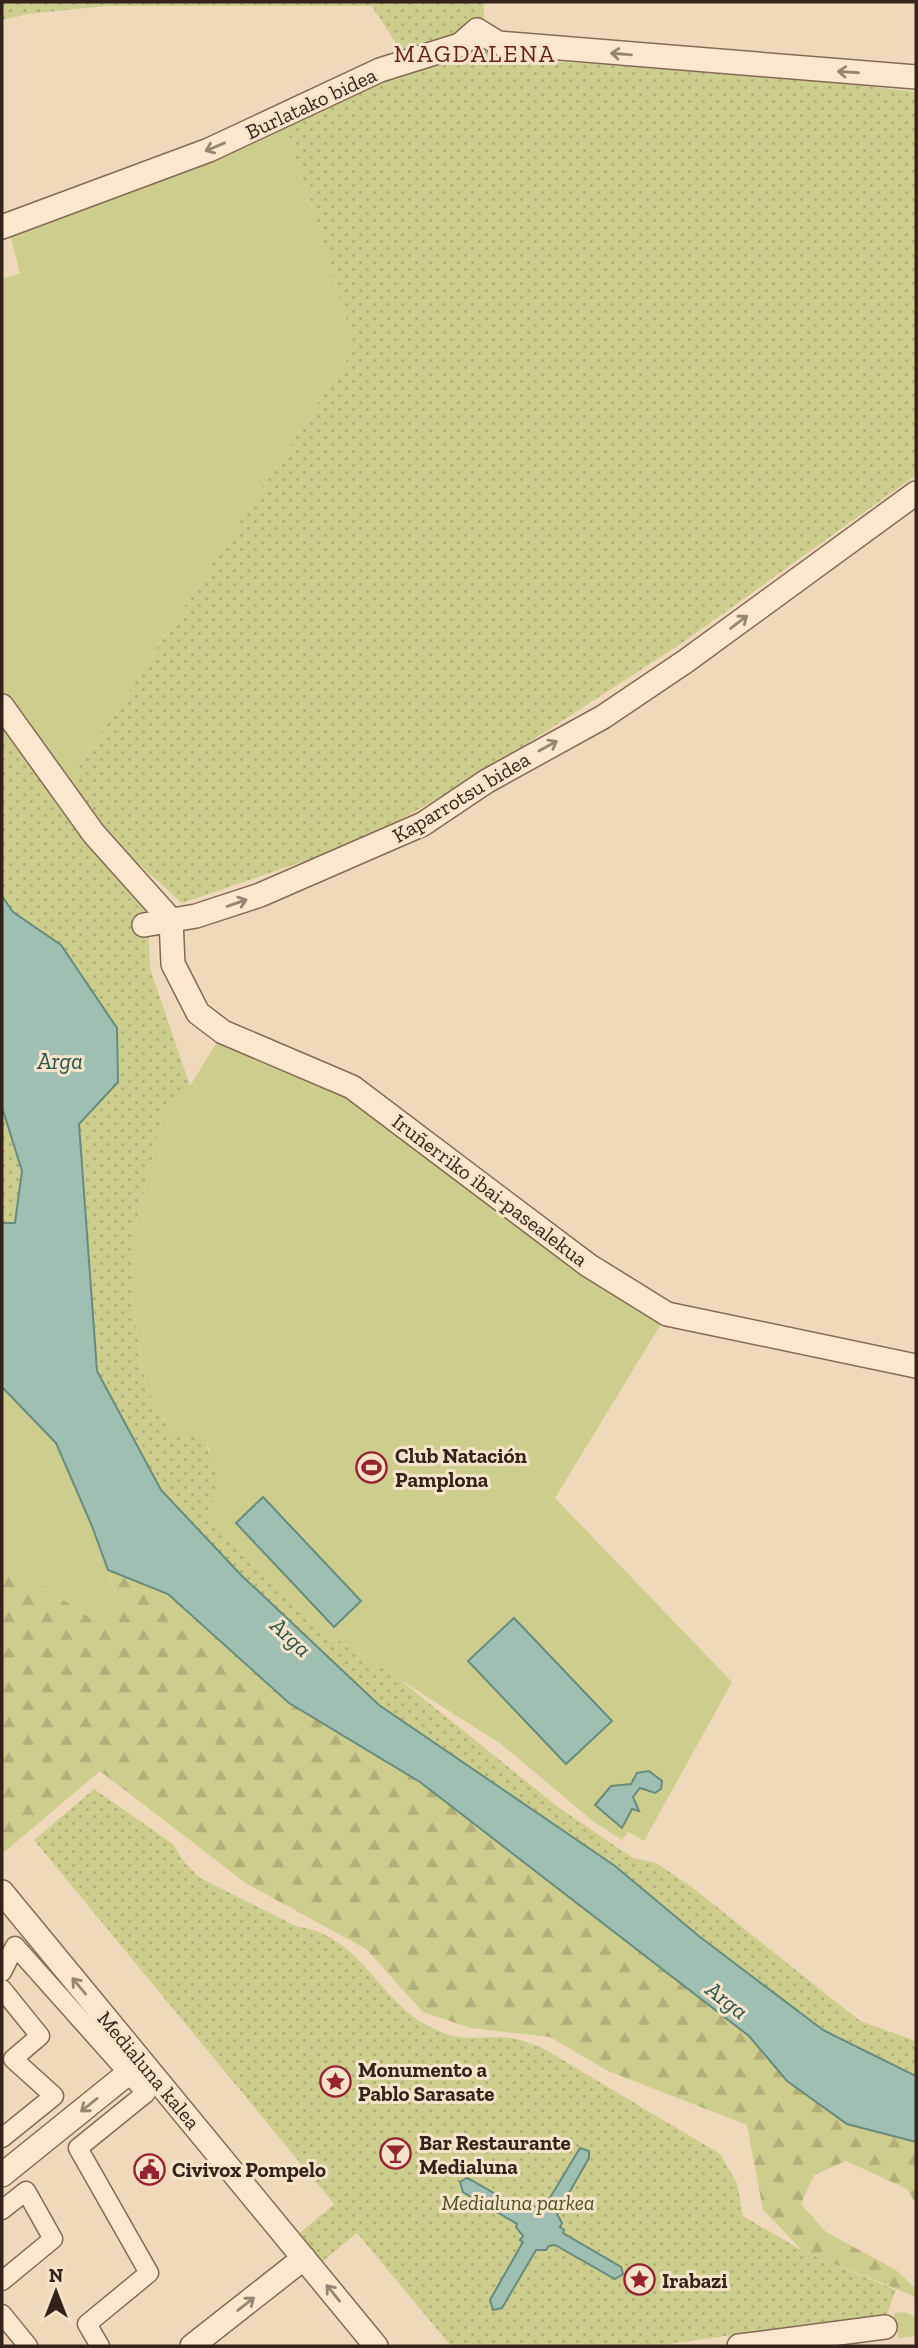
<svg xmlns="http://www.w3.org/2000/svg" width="918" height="2348" viewBox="0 0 918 2348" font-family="'Zilla Slab',serif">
  <defs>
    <pattern id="forest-firs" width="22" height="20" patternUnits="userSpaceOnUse" patternTransform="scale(1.75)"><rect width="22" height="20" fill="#cdcd8e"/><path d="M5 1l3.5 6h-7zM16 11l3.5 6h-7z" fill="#b1b07a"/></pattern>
    <pattern id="park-dots" width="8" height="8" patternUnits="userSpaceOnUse" patternTransform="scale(1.75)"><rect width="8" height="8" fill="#cdcd8e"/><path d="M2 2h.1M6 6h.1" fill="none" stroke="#b1b07a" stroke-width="1.8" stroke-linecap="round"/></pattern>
  </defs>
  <rect width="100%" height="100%" fill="#efd9ba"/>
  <path fill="#cdcd8e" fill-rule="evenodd" d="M 283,117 L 355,347 L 67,785 L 2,711 L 2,279 L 20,273 L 10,234 Z
    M 223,1032 L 352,1087 L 667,1314 L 555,1498 L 732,1682 L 644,1841 L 628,1832 L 622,1840 L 594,1822 L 501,1744 L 338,1640 L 330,1641 L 209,1516 L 222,1473 L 210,1460 L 209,1447 L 173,1436 L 147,1390 L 140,1358 L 131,1284 L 133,1234 L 163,1115 L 190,1086 ZM 638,1773 L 648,1792 L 640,1788 L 633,1797 L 638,1810 L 632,1808 L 616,1785 L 631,1784 Z
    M 2,1387 L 56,1443 L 92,1526 L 120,1606 L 92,1619 L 2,1559 Z
    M 904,2312 L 916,2317 L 916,2336 L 898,2338 L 894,2313 Z"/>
  <path fill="url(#forest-firs)" d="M 2,1559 L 92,1619 L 120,1606 L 108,1570 L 168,1594 L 289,1703 L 420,1782 L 749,2036 L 787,2081 L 916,2142 L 916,2204 L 907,2189 L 846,2161 L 814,2175 L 801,2204 L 826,2232 L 896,2270 L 916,2289 L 916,2297 L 803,2251 L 763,2210 L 747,2125 L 608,2071 L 550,2037 L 471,2028 L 423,2012 L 366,1949 L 247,1884 L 100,1771 L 2,1854 Z"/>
  <path fill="url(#park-dots)" d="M 2,2 L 484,2 C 482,40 494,40 524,59 L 806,79 L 916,92 L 916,475 L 682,643 L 471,780 L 360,842 L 182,903 L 121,848 L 67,785 L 355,347 L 283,117 L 406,59 L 372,6 L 106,6 L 28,14 L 2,20 Z
    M 2,711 L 147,904 L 150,968 L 190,1086 L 163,1115 L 133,1234 L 131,1284 L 140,1358 L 147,1390 L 173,1436 C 212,1425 202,1452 222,1473 L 209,1516 L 330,1641 L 338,1640 L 399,1679 L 558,1807 L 633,1858 L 656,1863 L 693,1888 L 860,2021 L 916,2041 L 916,2076 L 823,2030 L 700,1937 L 615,1866 L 379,1705 L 241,1575 L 161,1489 L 97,1371 L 79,1124 L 118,1082 L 61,945 L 13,912 L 2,896 Z
    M 2,1107 L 22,1171 L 15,1223 L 2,1223 Z
    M 94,1789 L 173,1844 L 185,1863 L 200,1878 L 298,1927 C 359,1934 380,2002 430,2027 C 464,2044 477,2035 510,2038 C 520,2039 531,2044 541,2047 L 720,2154 L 737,2183 L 743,2216 L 803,2251 L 896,2290 L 887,2314 L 653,2346 L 451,2346 L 357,2233 L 322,2262 L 300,2233 L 334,2204 L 34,1840 Z"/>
  <path fill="#9fbfb2" stroke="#678c7e" stroke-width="2" d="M 2,896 L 13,912 L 61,945 L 117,1028 L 118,1082 L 79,1124 L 97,1371 L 161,1490 L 241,1575 L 379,1705 L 615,1866 L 700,1937 L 823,2030 L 916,2076 L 916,2142 L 847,2124 L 787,2081 L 749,2036 L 420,1782 L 289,1703 L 168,1594 L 108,1570 L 92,1526 L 56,1443 L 2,1387 L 2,1223 L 15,1223 L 22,1171 L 2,1107 Z
    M 263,1497 L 361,1601 L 334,1627 L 236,1523 Z
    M 514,1618 L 612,1721 L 566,1764 L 468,1661 Z
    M 649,1771 L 662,1781 L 661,1789 L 655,1793 L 640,1788 L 633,1797 L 639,1811 L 632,1809 L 622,1828 L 595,1805 L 611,1786 L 631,1784 L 637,1773 Z
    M 580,2148 L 589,2151 L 589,2158 L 557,2214 L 562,2223 L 560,2227 L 564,2230 L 563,2233 L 621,2267 L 623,2274 L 615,2279 L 555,2245 L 549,2246 L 546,2250 L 536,2250 L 502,2308 L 493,2310 L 490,2300 L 523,2242 L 520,2240 L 523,2236 L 516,2227 L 517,2224 L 463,2192 L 460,2182 L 467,2178 L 471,2180 L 525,2211 L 534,2206 L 538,2209 L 541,2204 L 545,2206 Z"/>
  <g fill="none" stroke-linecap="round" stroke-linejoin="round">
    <defs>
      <path id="pedestrian" d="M 2,1972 L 15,1946 L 146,2093 L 78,2148 L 149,2273 L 87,2324 L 100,2346
        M 2,1989 L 40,2036 L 13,2059 L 54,2096 L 2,2138
        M 2,2210 L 26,2191 L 53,2239 L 2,2281
        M 2,2314 L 28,2346"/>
      <path id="minor" d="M 2,227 L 209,150 L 380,70 L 460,45 L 477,30 L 498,43 L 916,77
        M 2,706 L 94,834 L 171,920
        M 171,920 L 173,964 L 198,1013 L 223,1032 L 352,1087 L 588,1265 L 667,1314 L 916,1366
        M 144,925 L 196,916 L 260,895 L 423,824 L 487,781 L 603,717 L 686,661 L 916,493
        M 2,1892 L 376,2346
        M 2,2175 L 142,2062
        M 192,2346 L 304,2258
        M 739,2346 L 885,2327"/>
    </defs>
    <use href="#pedestrian" stroke="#866954" stroke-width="21"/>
    <use href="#minor" stroke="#866954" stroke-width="26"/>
    <use href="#pedestrian" stroke="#fae7cd" stroke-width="18"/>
    <use href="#minor" stroke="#fae7cd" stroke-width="23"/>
  </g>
  <defs><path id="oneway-shaft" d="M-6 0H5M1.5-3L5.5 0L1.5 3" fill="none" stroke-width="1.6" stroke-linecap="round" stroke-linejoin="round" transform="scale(1.75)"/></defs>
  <g stroke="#978574">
    <use href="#oneway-shaft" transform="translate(621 54) rotate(-175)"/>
    <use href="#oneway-shaft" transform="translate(848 72) rotate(-176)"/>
    <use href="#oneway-shaft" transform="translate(215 147) rotate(157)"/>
    <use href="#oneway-shaft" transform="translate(739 622) rotate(-37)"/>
    <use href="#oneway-shaft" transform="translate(548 746) rotate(-29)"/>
    <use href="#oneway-shaft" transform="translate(237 903) rotate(-19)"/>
    <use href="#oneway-shaft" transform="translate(79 1986) rotate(-130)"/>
    <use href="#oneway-shaft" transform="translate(89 2105) rotate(141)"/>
    <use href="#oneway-shaft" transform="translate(333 2293) rotate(-129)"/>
    <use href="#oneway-shaft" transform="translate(246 2304) rotate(-38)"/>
  </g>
  <defs>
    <symbol id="stadium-ring" viewBox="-11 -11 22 22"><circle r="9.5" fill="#f6e4ca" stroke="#972231" stroke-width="1.5"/><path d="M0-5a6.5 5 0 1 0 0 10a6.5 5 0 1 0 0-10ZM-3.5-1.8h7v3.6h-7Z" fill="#972231"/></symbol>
    <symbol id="sight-ring" viewBox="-11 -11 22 22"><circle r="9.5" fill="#f6e4ca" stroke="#972231" stroke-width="1.5"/><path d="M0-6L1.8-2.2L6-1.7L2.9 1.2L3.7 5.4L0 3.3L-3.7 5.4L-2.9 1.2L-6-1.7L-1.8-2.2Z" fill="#972231"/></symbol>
    <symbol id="bar-ring" viewBox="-11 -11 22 22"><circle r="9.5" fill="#f6e4ca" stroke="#972231" stroke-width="1.5"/><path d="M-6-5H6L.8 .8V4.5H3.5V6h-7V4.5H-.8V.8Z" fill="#972231"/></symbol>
    <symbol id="civic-ring" viewBox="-11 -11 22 22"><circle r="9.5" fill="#f6e4ca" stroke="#972231" stroke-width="1.5"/><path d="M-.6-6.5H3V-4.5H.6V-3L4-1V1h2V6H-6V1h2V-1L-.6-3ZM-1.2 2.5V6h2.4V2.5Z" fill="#972231"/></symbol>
  </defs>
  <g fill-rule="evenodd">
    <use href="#stadium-ring" x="354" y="1450" width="35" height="35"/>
    <use href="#sight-ring" x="318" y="2064" width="35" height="35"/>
    <use href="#bar-ring" x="378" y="2136" width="35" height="35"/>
    <use href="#civic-ring" x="132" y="2152" width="35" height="35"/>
    <use href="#sight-ring" x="622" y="2262" width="35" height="35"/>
  </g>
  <g text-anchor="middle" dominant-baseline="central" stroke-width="6" stroke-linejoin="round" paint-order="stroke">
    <g font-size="21" fill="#34231a" stroke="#f6e4ca">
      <text transform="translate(311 103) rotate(-25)">Burlatako bidea</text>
      <text transform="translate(461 797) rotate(-31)">Kaparrotsu bidea</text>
      <text transform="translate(490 1190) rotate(37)">Iruñerriko ibai-pasealekua</text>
      <text transform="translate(149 2070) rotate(50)">Medialuna kalea</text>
    </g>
    <g font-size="21" font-weight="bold" fill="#34231a" stroke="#f6e4ca" text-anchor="start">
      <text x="395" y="1455">Club Natación<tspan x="395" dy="24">Pamplona</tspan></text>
      <text x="358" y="2069">Monumento a<tspan x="358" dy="24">Pablo Sarasate</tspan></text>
      <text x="419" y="2142">Bar Restaurante<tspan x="419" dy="24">Medialuna</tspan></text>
      <text x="172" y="2169">Civivox Pompelo</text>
      <text x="662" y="2280">Irabazi</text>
    </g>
    <g font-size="21" font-style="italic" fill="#4b511f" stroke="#f6e4ca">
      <text x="518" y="2202">Medialuna parkea</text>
    </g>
    <g font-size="23" font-style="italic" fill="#28554d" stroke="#f6e4ca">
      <text x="60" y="1061">Arga</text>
      <text transform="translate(291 1637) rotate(43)">Arga</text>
      <text transform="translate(727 2000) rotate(38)">Arga</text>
    </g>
    <g font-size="24" letter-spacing="2" fill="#621f18" stroke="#f6e4ca">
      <text x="475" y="53">MAGDALENA</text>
    </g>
  </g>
  <rect width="918" height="2348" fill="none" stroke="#34231a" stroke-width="7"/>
  <g transform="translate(56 2292)" stroke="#f6e4ca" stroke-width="5" paint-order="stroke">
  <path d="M0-5L12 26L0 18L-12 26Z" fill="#34231a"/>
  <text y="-10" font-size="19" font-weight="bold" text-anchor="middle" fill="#34231a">N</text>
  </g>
</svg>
